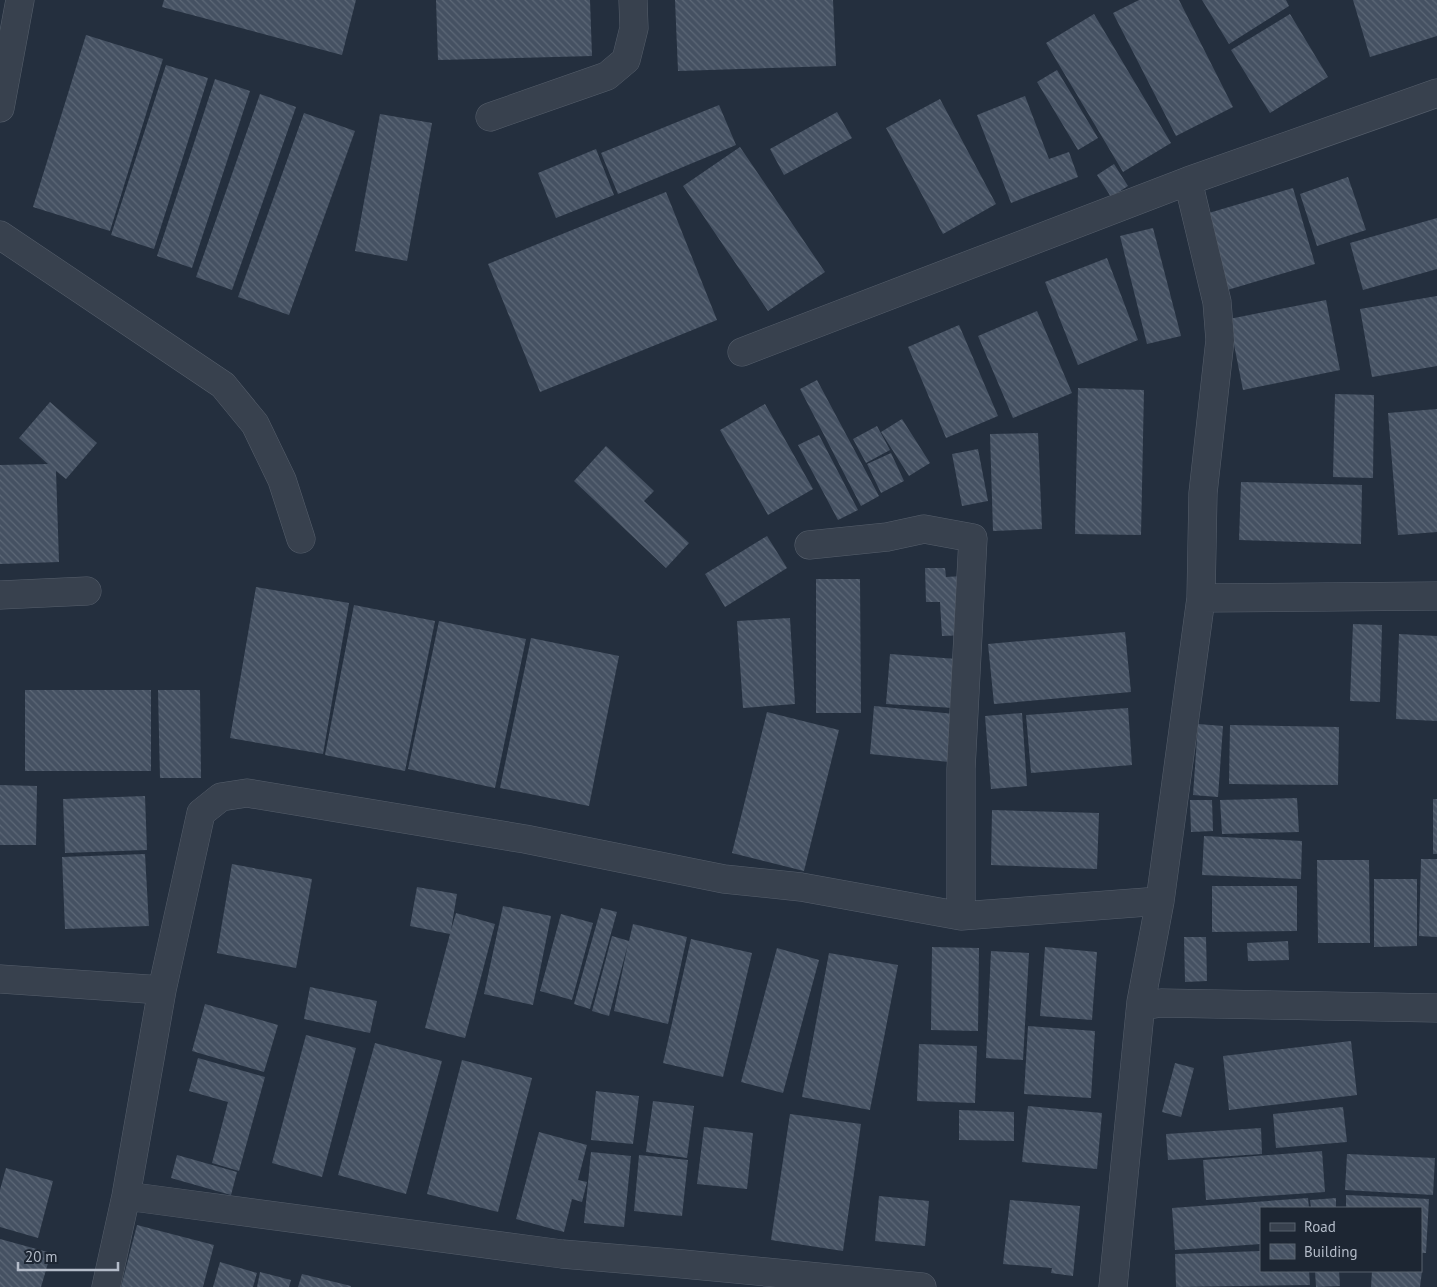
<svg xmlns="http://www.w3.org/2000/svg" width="1437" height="1287" viewBox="0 0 1437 1287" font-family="'PT Sans',sans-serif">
  <defs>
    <pattern id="building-back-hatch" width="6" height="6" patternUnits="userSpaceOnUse" patternTransform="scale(1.25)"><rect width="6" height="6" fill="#455162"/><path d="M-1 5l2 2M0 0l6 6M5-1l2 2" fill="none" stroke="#5d6877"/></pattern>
  </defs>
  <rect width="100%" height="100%" fill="#242f3e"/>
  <path fill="url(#building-back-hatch)" d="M 164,0 L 356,0 L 342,55 L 162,7 Z
    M 436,0 L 590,0 L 592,56 L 438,60 Z
    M 675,0 L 833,0 L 836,66 L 678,71 Z
    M 1139,0 L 1179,0 L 1233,107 L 1176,136 L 1113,13 Z
    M 1202,0 L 1286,0 L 1289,6 L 1229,44 Z
    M 1353,0 L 1437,0 L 1437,36 L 1370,57 Z
    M 1094,14 L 1171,143 L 1123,172 L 1046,43 Z
    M 1290,14 L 1328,77 L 1270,113 L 1231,50 Z
    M 86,35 L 163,59 L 110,231 L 33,207 Z
    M 166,65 L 208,78 L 154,249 L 111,235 Z
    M 1057,70 L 1098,138 L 1078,150 L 1037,82 Z
    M 215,79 L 250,91 L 192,268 L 157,256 Z
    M 260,94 L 296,107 L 232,290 L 196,277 Z
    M 1025,96 L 1049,159 L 1069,152 L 1078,177 L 1011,203 L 977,115 Z
    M 940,99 L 996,204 L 943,234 L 886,128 Z
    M 719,105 L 736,145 L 618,194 L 601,153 Z
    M 837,112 L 852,138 L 784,175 L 770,149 Z
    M 304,113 L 355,131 L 289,315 L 238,297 Z
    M 380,114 L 432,123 L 407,261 L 355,251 Z
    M 740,147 L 825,272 L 768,311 L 683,186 Z
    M 596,149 L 614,195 L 556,218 L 538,173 Z
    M 1114,164 L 1128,186 L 1111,197 L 1097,175 Z
    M 1348,177 L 1366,230 L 1317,246 L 1300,194 Z
    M 1293,188 L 1315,264 L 1224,291 L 1202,215 Z
    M 666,192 L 717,320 L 540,392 L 488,264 Z
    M 1437,218 L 1437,269 L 1363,290 L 1350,243 Z
    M 1153,228 L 1181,336 L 1147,344 L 1120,236 Z
    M 1107,258 L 1138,340 L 1078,365 L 1045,282 Z
    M 1437,296 L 1437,366 L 1372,377 L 1360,309 Z
    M 1326,300 L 1340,370 L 1243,390 L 1229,319 Z
    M 1037,311 L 1072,393 L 1013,418 L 978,336 Z
    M 959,325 L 998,416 L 946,438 L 908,347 Z
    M 817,380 L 879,496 L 861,506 L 800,389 Z
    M 1078,388 L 1144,390 L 1141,535 L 1075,534 Z
    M 1335,394 L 1374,395 L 1373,478 L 1333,477 Z
    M 50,402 L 97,443 L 66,479 L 56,471 L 59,562 L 0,564 L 0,465 L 48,464 L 19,438 Z
    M 765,404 L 813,489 L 768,515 L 720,430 Z
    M 1437,409 L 1437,532 L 1398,535 L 1388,413 Z
    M 902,419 L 930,463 L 909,476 L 881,432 Z
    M 877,426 L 890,450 L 866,463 L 853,439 Z
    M 1038,433 L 1042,529 L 993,531 L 990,434 Z
    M 819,435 L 858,510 L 838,520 L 798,445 Z
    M 606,446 L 654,491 L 644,501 L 689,543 L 666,568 L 574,481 Z
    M 978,449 L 988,501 L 962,506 L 952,454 Z
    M 891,453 L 904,481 L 881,493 L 867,464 Z
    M 1241,482 L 1362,485 L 1361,544 L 1239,540 Z
    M 767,536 L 787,568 L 725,607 L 705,574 Z
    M 925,568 L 945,568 L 946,577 L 963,576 L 965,635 L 942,636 L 940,602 L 926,602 Z
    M 816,579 L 860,579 L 861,713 L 816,713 Z
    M 256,587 L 349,603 L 323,754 L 230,738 Z
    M 354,605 L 435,621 L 405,771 L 325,755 Z
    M 790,618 L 795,704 L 743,708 L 737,621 Z
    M 439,621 L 526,639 L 495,788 L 408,769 Z
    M 1353,624 L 1382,625 L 1380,702 L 1350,701 Z
    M 1125,632 L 1131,692 L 994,704 L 988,644 Z
    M 1399,634 L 1437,636 L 1437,721 L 1396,719 Z
    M 531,638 L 619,656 L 589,806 L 500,788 Z
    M 890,654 L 957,659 L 954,708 L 886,704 Z
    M 25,690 L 151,690 L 151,771 L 25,771 Z
    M 158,690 L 200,690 L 201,778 L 160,778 Z
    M 874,706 L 954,714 L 949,762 L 870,754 Z
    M 1128,708 L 1132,765 L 1031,773 L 1026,715 Z
    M 767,712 L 839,730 L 804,871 L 732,853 Z
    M 1022,713 L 1027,786 L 991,789 L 985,716 Z
    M 1198,724 L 1223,726 L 1218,797 L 1193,795 Z
    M 1230,725 L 1339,727 L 1338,785 L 1229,784 Z
    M 0,785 L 37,786 L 36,845 L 0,845 Z
    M 145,796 L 147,850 L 65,853 L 63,799 Z
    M 1297,798 L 1299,832 L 1222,834 L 1220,800 Z
    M 1433,799 L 1437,799 L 1437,854 L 1433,854 Z
    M 1190,800 L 1212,800 L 1213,831 L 1191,832 Z
    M 992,810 L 1099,813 L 1097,869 L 991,865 Z
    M 1204,836 L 1302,841 L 1301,879 L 1202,875 Z
    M 145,854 L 149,926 L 65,929 L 62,857 Z
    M 1421,859 L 1437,859 L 1437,937 L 1419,936 Z
    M 1317,860 L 1369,860 L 1370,943 L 1318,943 Z
    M 232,864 L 312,879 L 296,968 L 217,953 Z
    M 1374,879 L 1417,879 L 1417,946 L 1374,947 Z
    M 1212,886 L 1297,886 L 1297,931 L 1212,932 Z
    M 417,887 L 457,894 L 451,930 L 456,913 L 495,924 L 465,1038 L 425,1028 L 450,934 L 410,926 Z
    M 503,906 L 551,916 L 533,1005 L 484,994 Z
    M 601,908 L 617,912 L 590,1009 L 574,1004 Z
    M 561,914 L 593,923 L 572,1000 L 540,991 Z
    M 633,924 L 687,937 L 668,1024 L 614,1011 L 628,944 L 609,1016 L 592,1011 L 612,936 L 629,941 Z
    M 1184,937 L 1206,937 L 1207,981 L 1185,982 Z
    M 691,939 L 752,953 L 723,1077 L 663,1063 Z
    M 1288,941 L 1289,960 L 1248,961 L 1247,943 Z
    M 932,947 L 979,948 L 978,1031 L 931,1030 Z
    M 1045,947 L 1097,952 L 1092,1020 L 1040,1016 Z
    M 777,948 L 819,960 L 783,1093 L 741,1082 Z
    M 991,951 L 1029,953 L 1023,1060 L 986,1058 Z
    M 829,953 L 898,965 L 870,1110 L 802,1097 Z
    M 310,987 L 377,1001 L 370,1033 L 304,1019 Z
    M 205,1004 L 278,1025 L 264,1072 L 192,1051 Z
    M 1028,1026 L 1095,1031 L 1091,1098 L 1024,1094 Z
    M 306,1035 L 356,1048 L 322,1177 L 272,1163 Z
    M 1351,1041 L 1357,1095 L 1229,1110 L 1223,1056 Z
    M 375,1043 L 442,1061 L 406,1194 L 338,1175 Z
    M 919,1044 L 977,1046 L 975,1103 L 917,1101 Z
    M 198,1058 L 265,1077 L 239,1171 L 212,1163 L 228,1102 L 189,1091 Z
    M 462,1060 L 532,1078 L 498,1212 L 427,1194 Z
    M 1175,1063 L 1194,1068 L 1181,1117 L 1162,1112 Z
    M 596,1091 L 639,1096 L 633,1144 L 591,1140 Z
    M 653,1101 L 694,1106 L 687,1158 L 646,1152 Z
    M 1028,1106 L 1102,1113 L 1097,1169 L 1022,1162 Z
    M 1343,1107 L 1347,1142 L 1276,1148 L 1273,1114 Z
    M 959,1110 L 1014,1112 L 1014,1141 L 959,1140 Z
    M 790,1114 L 861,1124 L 843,1251 L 771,1240 Z
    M 704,1127 L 753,1133 L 747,1189 L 697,1184 Z
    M 1261,1128 L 1262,1154 L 1168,1160 L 1166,1134 Z
    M 539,1132 L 587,1145 L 578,1180 L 587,1182 L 582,1202 L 572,1199 L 564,1232 L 516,1219 Z
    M 1322,1151 L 1325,1192 L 1206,1200 L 1203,1160 Z
    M 591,1152 L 631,1156 L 624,1227 L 584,1223 Z
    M 1347,1154 L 1435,1158 L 1433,1195 L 1345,1190 Z
    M 177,1155 L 237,1172 L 231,1195 L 171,1178 Z
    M 639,1155 L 688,1160 L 682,1216 L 634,1211 Z
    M 6,1168 L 53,1181 L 38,1238 L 0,1227 L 0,1190 Z
    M 1346,1195 L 1429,1199 L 1426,1253 L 1421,1253 L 1421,1208 L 1346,1208 Z
    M 879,1196 L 929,1201 L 925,1246 L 875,1241 Z
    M 1308,1198 L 1309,1208 L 1261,1208 L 1261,1244 L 1175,1250 L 1172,1208 Z
    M 1336,1198 L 1336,1208 L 1311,1208 L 1310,1200 Z
    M 1010,1200 L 1080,1206 L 1073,1276 L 1051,1273 L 1052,1268 L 1003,1264 Z
    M 137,1225 L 214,1245 L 203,1287 L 121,1287 Z
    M 0,1239 L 51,1253 L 41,1287 L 0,1287 Z
    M 1261,1251 L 1261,1271 L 1309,1271 L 1310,1285 L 1176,1287 L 1175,1254 Z
    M 220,1262 L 257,1273 L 253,1287 L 213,1287 Z
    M 1315,1271 L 1339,1271 L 1340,1286 L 1316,1287 Z
    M 1372,1271 L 1422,1271 L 1420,1287 L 1371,1287 Z
    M 260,1272 L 291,1280 L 289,1287 L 257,1287 Z
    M 302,1274 L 351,1286 L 351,1287 L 298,1287 Z"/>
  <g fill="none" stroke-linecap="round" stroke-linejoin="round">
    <defs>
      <path id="minor" d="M 0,108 L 20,0
        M 490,117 L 607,76 L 626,60 L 634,28 L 633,0
        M 0,235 L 223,385 L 255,424 L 282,480 L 301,539
        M 742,352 L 1188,181 L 1437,93
        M 809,545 L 887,537 L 924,529 L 973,538 L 961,769 L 961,916
        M 0,595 L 87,591
        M 1201,598 L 1437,596
        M 0,979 L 162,990
        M 1141,1002 L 1148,1005 L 1161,1003 L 1437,1008
        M 126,1196 L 562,1254 L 683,1264 L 922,1287
        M 106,1287 L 126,1196 L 162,990 L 201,813 L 221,797 L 247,793 L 525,839 L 724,879 L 801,887 L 961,916 L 1160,901
        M 1113,1287 L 1141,1002 L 1160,901 L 1201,598 L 1203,493 L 1220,340 L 1217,302 L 1188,181"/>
    </defs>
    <use href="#minor" stroke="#565f6c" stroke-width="29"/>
    <use href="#minor" stroke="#38414e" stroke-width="28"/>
  </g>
  <rect x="1260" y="1207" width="162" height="65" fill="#1d2633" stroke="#59626f"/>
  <rect x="1270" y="1223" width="25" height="8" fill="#38414e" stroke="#59626f"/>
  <text x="1304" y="1232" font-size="15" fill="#b4bcc9">Road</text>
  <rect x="1270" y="1244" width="25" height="15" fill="url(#building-back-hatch)" stroke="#59626f"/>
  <text x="1304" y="1257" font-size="15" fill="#b4bcc9">Building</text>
  <path d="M18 1262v8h100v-8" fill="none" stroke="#b4bcc9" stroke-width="2.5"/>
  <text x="25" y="1262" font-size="15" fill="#b4bcc9" stroke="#1d2633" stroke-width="4" paint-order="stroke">20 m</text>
</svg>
